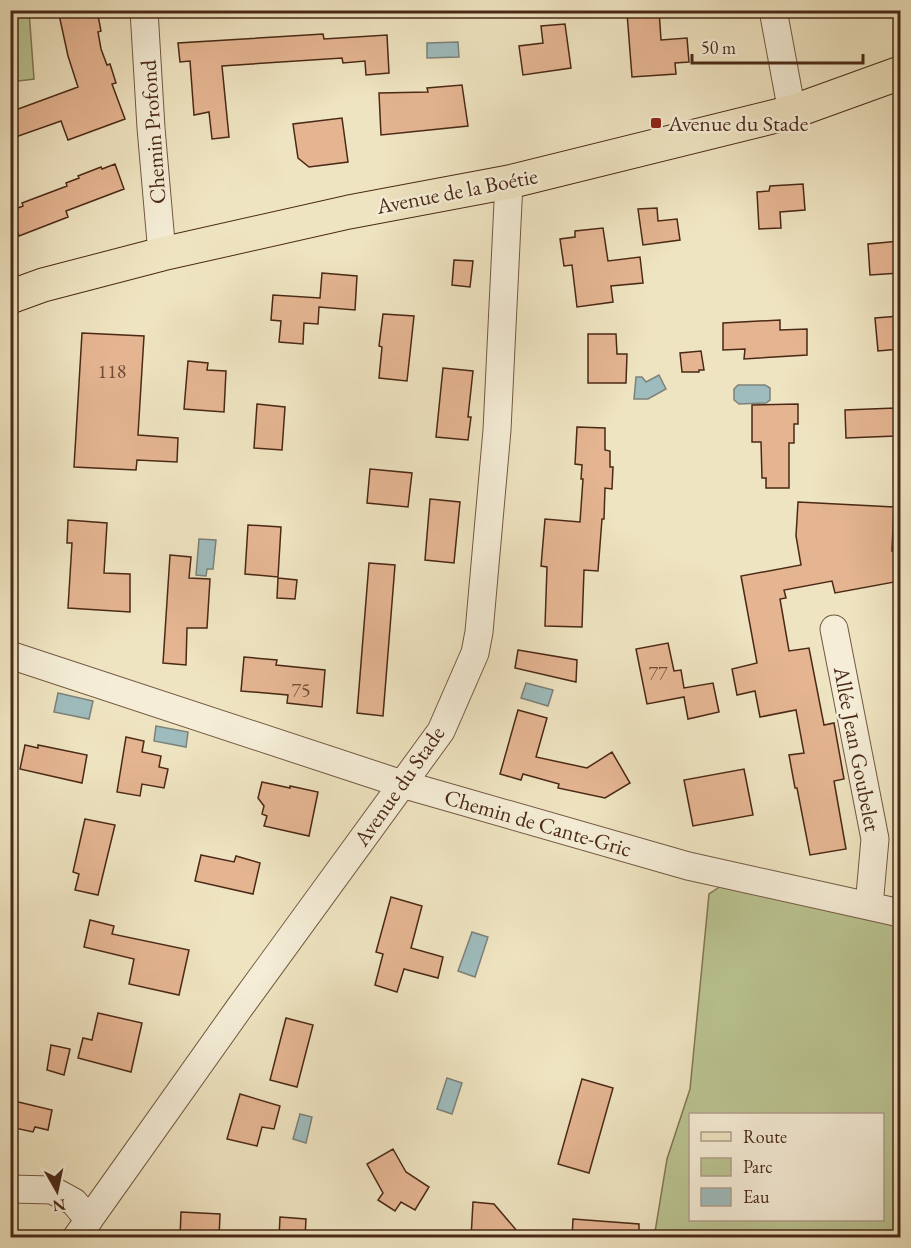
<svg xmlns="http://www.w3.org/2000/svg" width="911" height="1248" viewBox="0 0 911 1248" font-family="'EB Garamond',serif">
  <rect width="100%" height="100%" fill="#efe4c1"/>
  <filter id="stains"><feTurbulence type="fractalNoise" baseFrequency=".00333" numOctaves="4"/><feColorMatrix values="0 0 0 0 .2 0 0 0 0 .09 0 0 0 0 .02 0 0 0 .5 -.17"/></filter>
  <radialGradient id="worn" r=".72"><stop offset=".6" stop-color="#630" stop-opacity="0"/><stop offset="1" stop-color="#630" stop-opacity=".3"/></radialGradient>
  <path fill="#bac492" stroke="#827654" stroke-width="1.5" fill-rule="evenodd" d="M 10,11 L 29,11 L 34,79 L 11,82 Z
    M 721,886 L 900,920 L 900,1237 L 654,1238 L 667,1159 L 690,1089 L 709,894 ZM 690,1114 L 882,1114 L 882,1220 L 690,1220 Z"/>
  <path fill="#9ebcbd" stroke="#7c817a" stroke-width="1.5" d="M 458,42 L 459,57 L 427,58 L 427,43 Z
    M 659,375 L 666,389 L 648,399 L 634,399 L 636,377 L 642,377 L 646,382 Z
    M 738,385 L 765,385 L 770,388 L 770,400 L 766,403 L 739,404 L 734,400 L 734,389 Z
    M 199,539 L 216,540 L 213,569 L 207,569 L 206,576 L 196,575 Z
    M 526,683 L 553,690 L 548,706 L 521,698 Z
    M 58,693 L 93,701 L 89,719 L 54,712 Z
    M 156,726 L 188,732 L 186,747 L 154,741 Z
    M 472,932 L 488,937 L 475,977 L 458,971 Z
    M 447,1078 L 462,1083 L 452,1114 L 437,1109 Z
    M 300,1114 L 312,1117 L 306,1143 L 293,1139 Z"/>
  <path fill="#e5b592" stroke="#4a2916" stroke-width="1.5" d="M 58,10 L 97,10 L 101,31 L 98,32 L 101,49 L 107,65 L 110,64 L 116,83 L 112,84 L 125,119 L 68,140 L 61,121 L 10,139 L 10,112 L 78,87 L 68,56 Z
    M 659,10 L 661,40 L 687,38 L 689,62 L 675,63 L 676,74 L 632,77 L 627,13 Z
    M 565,24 L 571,68 L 523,75 L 519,46 L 543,43 L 541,26 Z
    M 323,34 L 324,39 L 387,35 L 389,73 L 366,75 L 365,61 L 343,63 L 342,58 L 222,66 L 229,137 L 212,139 L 209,112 L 194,115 L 190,61 L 180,62 L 178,43 Z
    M 462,85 L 468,126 L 381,135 L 379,93 L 428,92 L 427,88 Z
    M 342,118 L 348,162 L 309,167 L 298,158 L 293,124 Z
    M 115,164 L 124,189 L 66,211 L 68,217 L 19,236 L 10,211 L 23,206 L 22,203 L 67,186 L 66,183 L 79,178 L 78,176 L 101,167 L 102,169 Z
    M 803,184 L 805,210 L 780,212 L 781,228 L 759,229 L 757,192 L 769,191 L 770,186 Z
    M 657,208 L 658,221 L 677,219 L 680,240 L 643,245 L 638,209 Z
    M 603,228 L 608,261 L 640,257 L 643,283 L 611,286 L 613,302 L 577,307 L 572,265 L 564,266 L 560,239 L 575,237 L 575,231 Z
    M 900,241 L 900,273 L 870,275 L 868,244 Z
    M 454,260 L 473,261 L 470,287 L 452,285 Z
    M 322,273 L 357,276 L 355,310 L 319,307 L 318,324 L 304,323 L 303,344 L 279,342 L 281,321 L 271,320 L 273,295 L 320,298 Z
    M 383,314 L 414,316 L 407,381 L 379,378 L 382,347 L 379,346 Z
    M 900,316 L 900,349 L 878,351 L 875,318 Z
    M 780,320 L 780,330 L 807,329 L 807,355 L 744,359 L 745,349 L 723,350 L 723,323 Z
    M 82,333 L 144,336 L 138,435 L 178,438 L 177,462 L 137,460 L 136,470 L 74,467 Z
    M 588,334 L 616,334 L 617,354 L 627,354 L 626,383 L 588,383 Z
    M 701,351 L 704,370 L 699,370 L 699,372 L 682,372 L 680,353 Z
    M 188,361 L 208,363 L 207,370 L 226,371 L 224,412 L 184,409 Z
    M 443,368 L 473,371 L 468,417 L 471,417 L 468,440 L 436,437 Z
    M 257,404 L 285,407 L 282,450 L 254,448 Z
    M 798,404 L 798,424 L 794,424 L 794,443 L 789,443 L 789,488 L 766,488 L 766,478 L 762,478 L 761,442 L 752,442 L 752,405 Z
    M 895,408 L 896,436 L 846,438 L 845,410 Z
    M 577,427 L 605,428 L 605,450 L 610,451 L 610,467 L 613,467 L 612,489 L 605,488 L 604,519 L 602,519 L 598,571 L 584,570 L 582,627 L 545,626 L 547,567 L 541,566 L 545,519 L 580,522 L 583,479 L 581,479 L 582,465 L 575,464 Z
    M 370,469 L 412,473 L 408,507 L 367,503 Z
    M 430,499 L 460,502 L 454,563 L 425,560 Z
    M 798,502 L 894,507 L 892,551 L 900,550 L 900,581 L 835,593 L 832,581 L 784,590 L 786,598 L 780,599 L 789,651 L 809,648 L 824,725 L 834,723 L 844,779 L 834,781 L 846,849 L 810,855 L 797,788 L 795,788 L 789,755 L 804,753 L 796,710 L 760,717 L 755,691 L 737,695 L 732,669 L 757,663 L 741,576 L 801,565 L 796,536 Z
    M 68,520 L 107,523 L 104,573 L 130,574 L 130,612 L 68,608 L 72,543 L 67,543 Z
    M 248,525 L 281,527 L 278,577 L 245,574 Z
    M 170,555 L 191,557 L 189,578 L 210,579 L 207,628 L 187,628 L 186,665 L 163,663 Z
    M 369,563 L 395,565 L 383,716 L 357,713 Z
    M 278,578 L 297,580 L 295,599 L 277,598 Z
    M 668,643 L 674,671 L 681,670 L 684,688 L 713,683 L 719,712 L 688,719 L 684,697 L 647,704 L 636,649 Z
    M 518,650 L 577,660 L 576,682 L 515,668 Z
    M 244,657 L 277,660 L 276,665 L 325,670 L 322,707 L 287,703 L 288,695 L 241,691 Z
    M 518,710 L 547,718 L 536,757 L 587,768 L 612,752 L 630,783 L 605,798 L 558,788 L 559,784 L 523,774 L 521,780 L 500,774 Z
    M 126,737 L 144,741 L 142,752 L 161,756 L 159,767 L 168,769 L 164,788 L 142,784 L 140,796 L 117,792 Z
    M 25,745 L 38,748 L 38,745 L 87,755 L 82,783 L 20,769 Z
    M 744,769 L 753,815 L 693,826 L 684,780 Z
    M 262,782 L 290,788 L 290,786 L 318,792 L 309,836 L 264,826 L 267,816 L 262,814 L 264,806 L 258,798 Z
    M 85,819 L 115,825 L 98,895 L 75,890 L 79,874 L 73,872 Z
    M 201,855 L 234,862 L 236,856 L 260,863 L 253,894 L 195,881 Z
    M 391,897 L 422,906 L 411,948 L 443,957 L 438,978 L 404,969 L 397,992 L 375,985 L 383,954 L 376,952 Z
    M 90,920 L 114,926 L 112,934 L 189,950 L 179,995 L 129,984 L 134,959 L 84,947 Z
    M 98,1013 L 142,1023 L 131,1072 L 78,1058 L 83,1038 L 92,1040 Z
    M 286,1018 L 313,1025 L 297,1087 L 270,1080 Z
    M 51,1045 L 70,1049 L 64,1075 L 47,1070 Z
    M 582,1079 L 613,1088 L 589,1173 L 558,1164 Z
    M 240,1094 L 280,1106 L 274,1129 L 262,1127 L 257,1146 L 227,1139 Z
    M 10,1100 L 52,1110 L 48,1130 L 35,1127 L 33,1132 L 10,1127 Z
    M 393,1149 L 406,1172 L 429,1187 L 415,1210 L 401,1202 L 395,1211 L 378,1200 L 383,1193 L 367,1164 Z
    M 473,1202 L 494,1204 L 523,1238 L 471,1238 Z
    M 181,1212 L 220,1214 L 219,1238 L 180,1238 Z
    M 280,1217 L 306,1219 L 305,1238 L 279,1238 Z
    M 573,1219 L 639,1224 L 639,1238 L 572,1238 Z"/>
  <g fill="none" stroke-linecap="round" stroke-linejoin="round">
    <defs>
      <path id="minor" d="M 144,10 L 151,128 L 162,254
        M 773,10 L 792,112
        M 834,629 L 875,839 L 869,906
        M 10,655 L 402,784 L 688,866 L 900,913
        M 10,1189 L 52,1190 L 74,1202 L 89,1220
        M 76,1238 L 240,1007 L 441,731 L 475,653 L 479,632 L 497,430 L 509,182"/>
      <path id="major" d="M 10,297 L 43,285 L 162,254 L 349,212 L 509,182 L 792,112 L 900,73"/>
    </defs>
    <use href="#minor" stroke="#735841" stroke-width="29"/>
    <use href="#major" stroke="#4a2916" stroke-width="35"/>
    <use href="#minor" stroke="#f5edd7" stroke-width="27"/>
    <use href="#major" stroke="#efe4c1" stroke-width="33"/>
  </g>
  <rect fill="#8f2418" stroke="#f5edd7" stroke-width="2" x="650" y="117" width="12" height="12" rx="3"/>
  <g text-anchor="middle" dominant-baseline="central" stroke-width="5" stroke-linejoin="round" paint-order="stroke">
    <g font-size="20" fill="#714c35">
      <text x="112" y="371">118</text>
      <text x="658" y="673">77</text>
      <text x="301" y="690">75</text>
    </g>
    <g font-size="22" fill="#4a2916" stroke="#f5edd7" text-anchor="start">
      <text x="668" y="123">Avenue du Stade</text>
    </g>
    <g font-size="22" fill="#4a2916" stroke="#f5edd7">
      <text transform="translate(153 132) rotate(-94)">Chemin Profond</text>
      <text transform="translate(457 191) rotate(-11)">Avenue de la Boétie</text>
      <text transform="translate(857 749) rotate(79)">Allée Jean Goubelet</text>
      <text transform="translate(399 786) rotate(-55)">Avenue du Stade</text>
      <text transform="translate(538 823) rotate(16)">Chemin de Cante-Gric</text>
    </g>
  </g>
  <rect width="911" height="1248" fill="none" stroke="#efe4c1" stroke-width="36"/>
  <rect x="12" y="12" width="887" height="1224" fill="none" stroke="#4a2916" stroke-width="3"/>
  <rect x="18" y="18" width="875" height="1212" fill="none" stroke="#4a2916" stroke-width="1.5"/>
  <rect x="689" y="1113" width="195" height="108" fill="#f5edd7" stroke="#b19f8a" stroke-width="1.5"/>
  <rect x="701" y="1132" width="30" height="9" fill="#efe4c1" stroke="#b19f8a" stroke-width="1.5"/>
  <text x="743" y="1143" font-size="18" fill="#4a2916">Route</text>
  <rect x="701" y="1158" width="30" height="18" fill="#bac492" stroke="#b19f8a" stroke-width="1.5"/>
  <text x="743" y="1173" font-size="18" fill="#4a2916">Parc</text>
  <rect x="701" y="1188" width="30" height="18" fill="#9ebcbd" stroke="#b19f8a" stroke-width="1.5"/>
  <text x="743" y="1203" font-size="18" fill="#4a2916">Eau</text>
  <g transform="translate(57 1191) rotate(171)" stroke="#f5edd7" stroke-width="4.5" paint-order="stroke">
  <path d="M0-4.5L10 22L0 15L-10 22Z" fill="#4a2916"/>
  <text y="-9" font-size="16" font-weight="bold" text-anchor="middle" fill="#4a2916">N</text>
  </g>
  <path d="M692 54v9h171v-9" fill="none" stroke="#4a2916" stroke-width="3"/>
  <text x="701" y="54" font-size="18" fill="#4a2916" stroke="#f5edd7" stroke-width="4.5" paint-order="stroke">50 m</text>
  <rect width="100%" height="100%" filter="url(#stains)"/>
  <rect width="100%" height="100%" fill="url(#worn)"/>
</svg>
